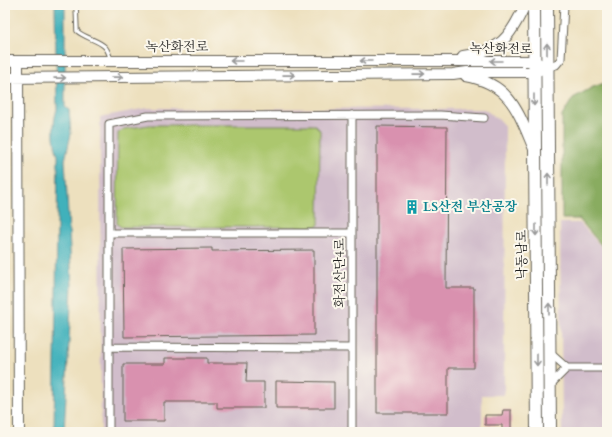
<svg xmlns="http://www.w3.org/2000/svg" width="612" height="437" viewBox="0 0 612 437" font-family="Cardo,'Noto Serif KR',serif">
  <rect width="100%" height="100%" fill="#fbf7ec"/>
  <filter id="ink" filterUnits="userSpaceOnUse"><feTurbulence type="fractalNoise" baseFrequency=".025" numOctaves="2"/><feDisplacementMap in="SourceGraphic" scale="8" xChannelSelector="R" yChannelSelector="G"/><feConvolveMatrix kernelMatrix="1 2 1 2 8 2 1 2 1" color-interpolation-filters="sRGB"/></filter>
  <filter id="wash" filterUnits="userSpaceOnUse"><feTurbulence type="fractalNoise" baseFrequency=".012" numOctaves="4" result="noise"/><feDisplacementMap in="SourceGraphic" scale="16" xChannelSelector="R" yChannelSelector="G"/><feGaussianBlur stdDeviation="0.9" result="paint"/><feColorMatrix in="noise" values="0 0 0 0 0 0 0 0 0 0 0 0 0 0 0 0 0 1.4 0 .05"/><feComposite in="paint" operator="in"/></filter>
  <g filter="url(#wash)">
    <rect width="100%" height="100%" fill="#ede0be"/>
    <path fill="#d1bdcb" d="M 5,99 L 6,100 L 7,432 L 5,432 Z
      M 147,108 L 484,109 L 502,122 L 505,129 L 504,395 L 482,395 L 482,432 L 101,432 L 100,117 Z
      M 560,223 L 580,223 L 607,253 L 607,432 L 562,432 Z"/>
    <path fill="#acc76e" stroke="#647245" d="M 149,125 L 315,125 L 320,130 L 319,225 L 315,227 L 121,227 L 117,224 L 118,133 L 124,129 Z"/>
    <path fill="#89ac61" stroke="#52643e" d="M 607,82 L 607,252 L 579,219 L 562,219 L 562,116 L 573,98 L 593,87 Z"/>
    <path fill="#41b1bb" stroke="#2e666c" d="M 55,5 L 65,5 L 65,107 L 69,110 L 71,134 L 65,160 L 72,286 L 64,432 L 54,432 L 58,156 C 53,140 52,125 57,109 Z"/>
    <g id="blocks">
      <path fill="#d991af" d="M 377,126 L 447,127 L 446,288 L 474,288 L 474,368 L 448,368 L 448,413 L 377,413 Z
        M 212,248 L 212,251 L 314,250 L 314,335 L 124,337 L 123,249 Z
        M 165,358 L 207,358 L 207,363 L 247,363 L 246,382 L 264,382 L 264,408 L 217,408 L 217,402 L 164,402 L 164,421 L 123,421 L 123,364 L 165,364 Z
        M 276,381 L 334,382 L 334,408 L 276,408 Z
        M 503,410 L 511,410 L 511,431 L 502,431 L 502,425 L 485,425 L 485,415 L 502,415 Z"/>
    </g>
  </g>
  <g filter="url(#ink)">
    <use href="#blocks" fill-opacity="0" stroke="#656155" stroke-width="1"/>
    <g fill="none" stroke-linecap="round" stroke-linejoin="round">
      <defs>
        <path id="lane" d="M 76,5 L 77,31 C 85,38 98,40 105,47 C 108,50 109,55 111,59"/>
        <path id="street" d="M 548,67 L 556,65 L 561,59 L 564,5
          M 109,233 L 352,233
          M 109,347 L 352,348
          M 549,352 L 567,368 L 550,385
          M 567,368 L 602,368 L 607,370
          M 109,432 L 109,124 L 148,116 L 440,115 L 484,118
          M 352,432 L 352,115"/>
        <path id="secondary" d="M 463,56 C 500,51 510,38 525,5
          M 5,61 L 534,61 L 540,64
          M 18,61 L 19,432
          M 466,76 C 511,84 518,112 534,149
          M 5,78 L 453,74 L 467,72 L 534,72 L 540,70"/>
        <path id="primary" d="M 534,5 L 537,432
          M 547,5 L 550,432"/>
      </defs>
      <use href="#lane" stroke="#656155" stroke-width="5.5"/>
      <use href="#street" stroke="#656155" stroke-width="9"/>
      <use href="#secondary" stroke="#656155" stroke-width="12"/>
      <use href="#primary" stroke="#656155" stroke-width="14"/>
      <use href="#lane" stroke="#fff" stroke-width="3.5"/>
      <use href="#street" stroke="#fff" stroke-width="7"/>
      <use href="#secondary" stroke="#fff" stroke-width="10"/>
      <use href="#primary" stroke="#fff" stroke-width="12"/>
    </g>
    <defs><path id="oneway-shaft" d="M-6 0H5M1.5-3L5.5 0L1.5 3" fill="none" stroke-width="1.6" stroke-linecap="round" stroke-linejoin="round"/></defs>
    <g stroke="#999">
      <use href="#oneway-shaft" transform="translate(547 49) rotate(-90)"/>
      <use href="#oneway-shaft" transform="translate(236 61) rotate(-180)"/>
      <use href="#oneway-shaft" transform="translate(366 61) rotate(-180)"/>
      <use href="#oneway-shaft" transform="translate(496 61) rotate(180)"/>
      <use href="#oneway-shaft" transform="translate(419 74) rotate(-1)"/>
      <use href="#oneway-shaft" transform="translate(289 75) rotate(-1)"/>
      <use href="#oneway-shaft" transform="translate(117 77) rotate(-1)"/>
      <use href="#oneway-shaft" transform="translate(60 78) rotate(-1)"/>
      <use href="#oneway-shaft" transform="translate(534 100) rotate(90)"/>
      <use href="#oneway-shaft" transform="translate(548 179) rotate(-90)"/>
      <use href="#oneway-shaft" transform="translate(536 230) rotate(90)"/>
      <use href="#oneway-shaft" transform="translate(549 309) rotate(-90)"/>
      <use href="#oneway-shaft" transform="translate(537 360) rotate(90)"/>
    </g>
  </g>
  <defs>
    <symbol id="building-bare" viewBox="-9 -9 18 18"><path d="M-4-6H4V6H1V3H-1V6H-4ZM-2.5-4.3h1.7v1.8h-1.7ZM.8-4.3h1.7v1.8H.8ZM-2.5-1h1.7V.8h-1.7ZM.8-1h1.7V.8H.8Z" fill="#0f9aa8" stroke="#fbf7ec" stroke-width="2.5" paint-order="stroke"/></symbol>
  </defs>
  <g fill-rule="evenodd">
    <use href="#building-bare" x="402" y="197" width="20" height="20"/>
  </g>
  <g text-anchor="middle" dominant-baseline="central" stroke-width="4" stroke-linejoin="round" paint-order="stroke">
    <g font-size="13" fill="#1c1c1c" stroke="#fbf7ec">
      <text x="177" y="47">녹산화전로</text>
      <text transform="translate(501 49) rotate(1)">녹산화전로</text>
      <text transform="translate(522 255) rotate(-90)">낙동남로</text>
      <text transform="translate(340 273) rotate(-90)">화전산단4로</text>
    </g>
    <g font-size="13" font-weight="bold" fill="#0d838f" stroke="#fbf7ec" text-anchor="start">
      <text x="423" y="207">LS산전 부산공장</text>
    </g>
  </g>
  <rect width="612" height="437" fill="none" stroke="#fbf7ec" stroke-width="20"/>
</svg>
